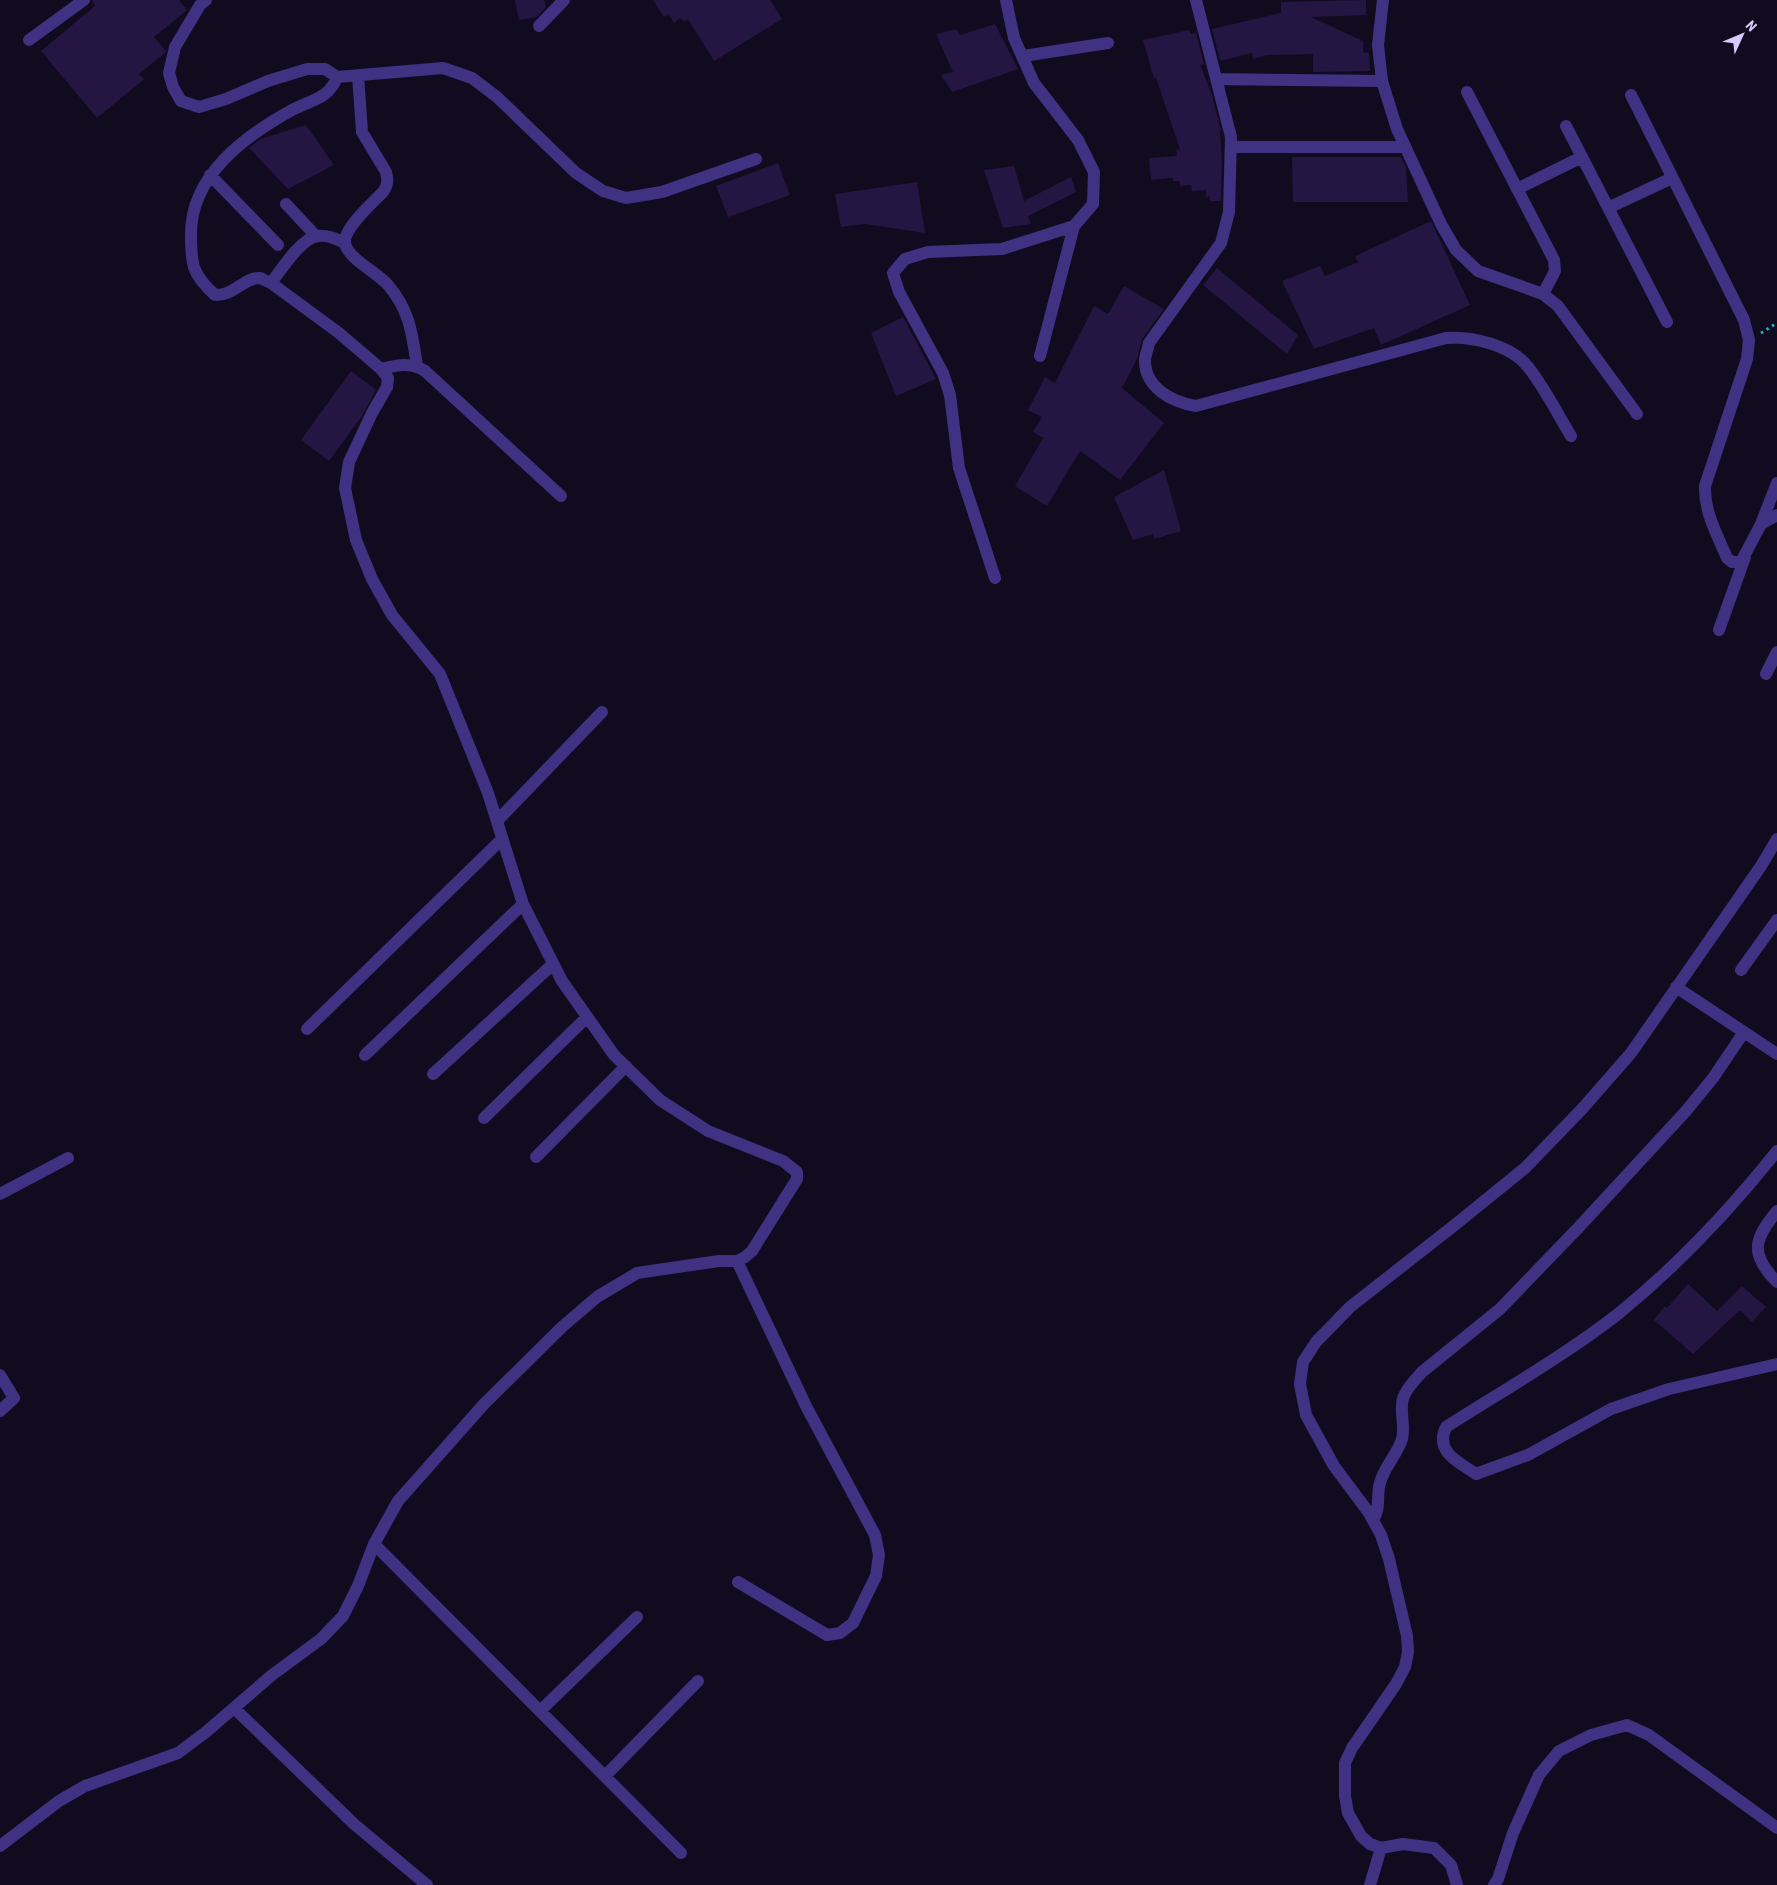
<svg xmlns="http://www.w3.org/2000/svg" width="1777" height="1885" viewBox="0 0 1777 1885" font-family="'Roboto Condensed',sans-serif">
  <rect width="100%" height="100%" fill="#110b1f"/>
  <path fill="#241542" d="M 92,0 L 179,0 L 187,10 L 154,37 L 166,51 L 165,53 L 139,74 L 144,79 L 97,118 L 41,51 L 95,6 Z
    M 515,0 L 544,0 L 546,7 L 537,17 L 519,20 Z
    M 653,0 L 770,0 L 782,19 L 714,61 L 688,19 L 684,22 L 680,18 L 674,23 L 669,15 L 664,17 Z
    M 1366,0 L 1366,15 L 1311,17 L 1363,41 L 1363,52 L 1369,53 L 1370,71 L 1313,72 L 1313,54 L 1267,55 L 1253,59 L 1252,53 L 1220,61 L 1212,29 L 1281,13 L 1281,2 Z
    M 995,24 L 1018,69 L 952,92 L 941,75 L 953,72 L 936,34 L 956,29 L 960,35 Z
    M 1189,30 L 1191,34 L 1196,33 L 1204,64 L 1200,65 L 1212,95 L 1221,131 L 1220,132 L 1222,160 L 1221,201 L 1210,201 L 1210,196 L 1206,197 L 1206,190 L 1192,191 L 1191,185 L 1180,186 L 1179,181 L 1173,181 L 1173,178 L 1151,180 L 1149,158 L 1177,156 L 1176,150 L 1180,149 L 1156,78 L 1154,79 L 1143,40 Z
    M 306,125 L 334,165 L 288,189 L 249,148 L 260,139 Z
    M 1292,157 L 1401,157 L 1406,168 L 1408,202 L 1293,202 Z
    M 778,163 L 790,195 L 728,217 L 716,186 Z
    M 1014,166 L 1024,201 L 1071,177 L 1076,192 L 1028,216 L 1031,224 L 1003,228 L 984,170 Z
    M 917,182 L 925,233 L 865,224 L 841,227 L 835,194 Z
    M 1431,221 L 1470,305 L 1381,345 L 1374,328 L 1314,349 L 1282,281 L 1320,266 L 1325,276 L 1358,262 L 1355,256 Z
    M 1217,268 L 1298,335 L 1287,354 L 1203,285 Z
    M 1124,286 L 1164,309 L 1142,339 L 1137,359 L 1122,388 L 1164,423 L 1120,480 L 1080,451 L 1047,506 L 1015,486 L 1043,438 L 1033,432 L 1042,417 L 1028,410 L 1045,377 L 1055,383 L 1094,306 L 1108,314 Z
    M 903,317 L 936,379 L 896,396 L 871,333 Z
    M 351,371 L 376,390 L 362,416 L 329,461 L 301,440 Z
    M 1164,470 L 1181,531 L 1154,539 L 1153,534 L 1133,540 L 1114,497 Z
    M 1688,1284 L 1717,1311 L 1742,1286 L 1766,1307 L 1752,1322 L 1740,1310 L 1693,1354 L 1654,1320 L 1665,1306 L 1667,1308 Z"/>
  <g fill="none" stroke-linecap="round" stroke-linejoin="round">
    <path stroke="#23afb9" stroke-width="3" stroke-dasharray="2.5 4" stroke-linecap="butt" d="M 1761,333 L 1777,323"/>
    <path stroke="#3f3282" stroke-width="12" d="M 1196,0 L 1231,137 L 1229,212 L 1221,243 L 1149,343 C 1148,348 1146,354 1145,359 C 1144,387 1171,402 1196,406 L 1446,338 C 1472,336 1511,345 1528,367 C 1544,387 1557,413 1571,436
      M 1383,0 L 1378,45 L 1382,81 L 1397,129 L 1441,224 L 1456,250 L 1478,271 L 1543,294 L 1558,306 L 1637,414
      M 539,26 L 564,0
      M 29,40 L 84,0
      M 1023,56 L 1108,43
      M 358,75 L 362,132 L 386,172 C 388,180 388,185 383,192 C 373,202 343,229 345,243 C 347,258 378,273 388,285 C 410,311 412,333 417,366
      M 337,77 L 443,68 L 472,78 L 497,97 L 576,173 L 603,191 L 626,198 L 662,192 L 756,159
      M 1216,79 L 1382,81
      M 1467,92 L 1554,260 L 1555,271 L 1543,294
      M 1631,95 L 1744,320 L 1749,340 L 1747,359 L 1705,486 C 1704,512 1717,534 1727,558 L 1732,562 L 1741,562 L 1761,524 L 1777,515
      M 1566,126 L 1667,322
      M 1231,147 L 1405,147
      M 210,175 L 278,245
      M 1517,189 L 1582,157
      M 286,204 L 316,236
      M 1608,208 L 1672,178
      M 271,283 C 281,270 301,238 318,236 C 328,235 336,239 345,243
      M 1040,356 L 1074,226
      M 381,369 C 398,365 410,362 425,371 L 561,496
      M 1761,524 L 1777,483
      M 995,578 L 959,468 L 950,395 L 943,373 L 899,292 L 893,273 L 905,259 L 928,252 L 1002,249 L 1074,226 L 1093,204 L 1094,172 L 1078,140 L 1034,83 L 1014,38 L 1006,0
      M 1719,630 L 1745,557
      M 1766,674 L 1777,652
      M 497,821 L 602,712
      M 1741,970 L 1777,920
      M 1676,987 L 1777,1054
      M 307,1029 L 502,839
      M 365,1055 L 523,904
      M 433,1074 L 553,964
      M 484,1118 L 587,1017
      M 1777,1151 C 1730,1210 1677,1266 1618,1314 C 1564,1356 1504,1390 1446,1427 C 1434,1452 1459,1462 1476,1474 L 1528,1455 L 1611,1409 L 1669,1389 L 1777,1364
      M 536,1157 L 626,1066
      M 0,1194 L 68,1158
      M 1777,1211 C 1754,1239 1749,1254 1777,1282
      M 737,1261 L 807,1408 L 875,1535 L 879,1555 L 876,1576 L 853,1623 L 840,1633 L 827,1635 L 738,1582
      M 0,1375 L 14,1398 L 0,1411
      M 1373,1520 C 1381,1508 1376,1496 1380,1483 C 1384,1467 1397,1455 1402,1439 C 1405,1427 1401,1416 1402,1405 C 1402,1393 1414,1381 1422,1372 L 1500,1309 L 1579,1227 L 1686,1111 L 1713,1078 L 1744,1032
      M 374,1544 L 681,1853
      M 234,1708 L 354,1824 L 427,1885
      M 540,1711 L 637,1617
      M 605,1776 L 698,1681
      M 0,1846 L 59,1801 L 85,1786 L 178,1753 L 206,1732 L 272,1675 L 321,1639 L 343,1616 L 358,1586 L 374,1544 L 398,1501 L 484,1404 L 562,1327 L 597,1297 L 637,1273 L 719,1261 L 737,1261 L 745,1257 L 752,1251 L 797,1179 L 797,1172 L 783,1161 L 708,1131 L 660,1100 L 614,1055 L 562,981 L 523,904 L 488,793 L 440,674 L 392,615 L 372,579 L 356,540 L 345,488 L 349,462 L 372,413 L 387,387 L 388,378 L 381,369 L 339,333 L 271,283 C 268,282 263,279 260,278 C 244,277 234,296 215,295 C 192,274 191,265 191,234 C 191,175 245,136 292,110 C 311,100 329,99 337,77 L 325,69 L 307,69 L 268,81 L 226,99 L 199,107 L 181,101 L 173,87 L 169,73 L 175,47 L 200,5 L 206,0
      M 1370,1885 L 1381,1848
      M 1457,1885 L 1451,1865 L 1434,1848 L 1403,1844 L 1381,1848 L 1370,1844 L 1361,1836 L 1348,1813 L 1345,1796 L 1345,1763 L 1352,1748 L 1396,1684 L 1405,1667 L 1408,1652 L 1407,1636 L 1389,1559 L 1381,1535 L 1369,1513 L 1334,1466 L 1306,1415 L 1300,1384 L 1303,1362 L 1316,1342 L 1350,1307 L 1456,1224 L 1525,1168 L 1582,1109 L 1631,1053 L 1761,866 L 1777,839
      M 1494,1885 L 1498,1879 L 1513,1833 L 1539,1775 L 1559,1751 L 1591,1735 L 1627,1725 L 1649,1735 L 1777,1828"/>
  </g>
  <g transform="translate(1742 35) rotate(46)" stroke="#110b1f" stroke-width="4" paint-order="stroke">
  <path d="M0-4L9 19L0 12L-9 19Z" fill="#d6c9ff"/>
  <text y="-8" font-size="14" font-weight="bold" text-anchor="middle" fill="#d6c9ff">N</text>
  </g>
</svg>
